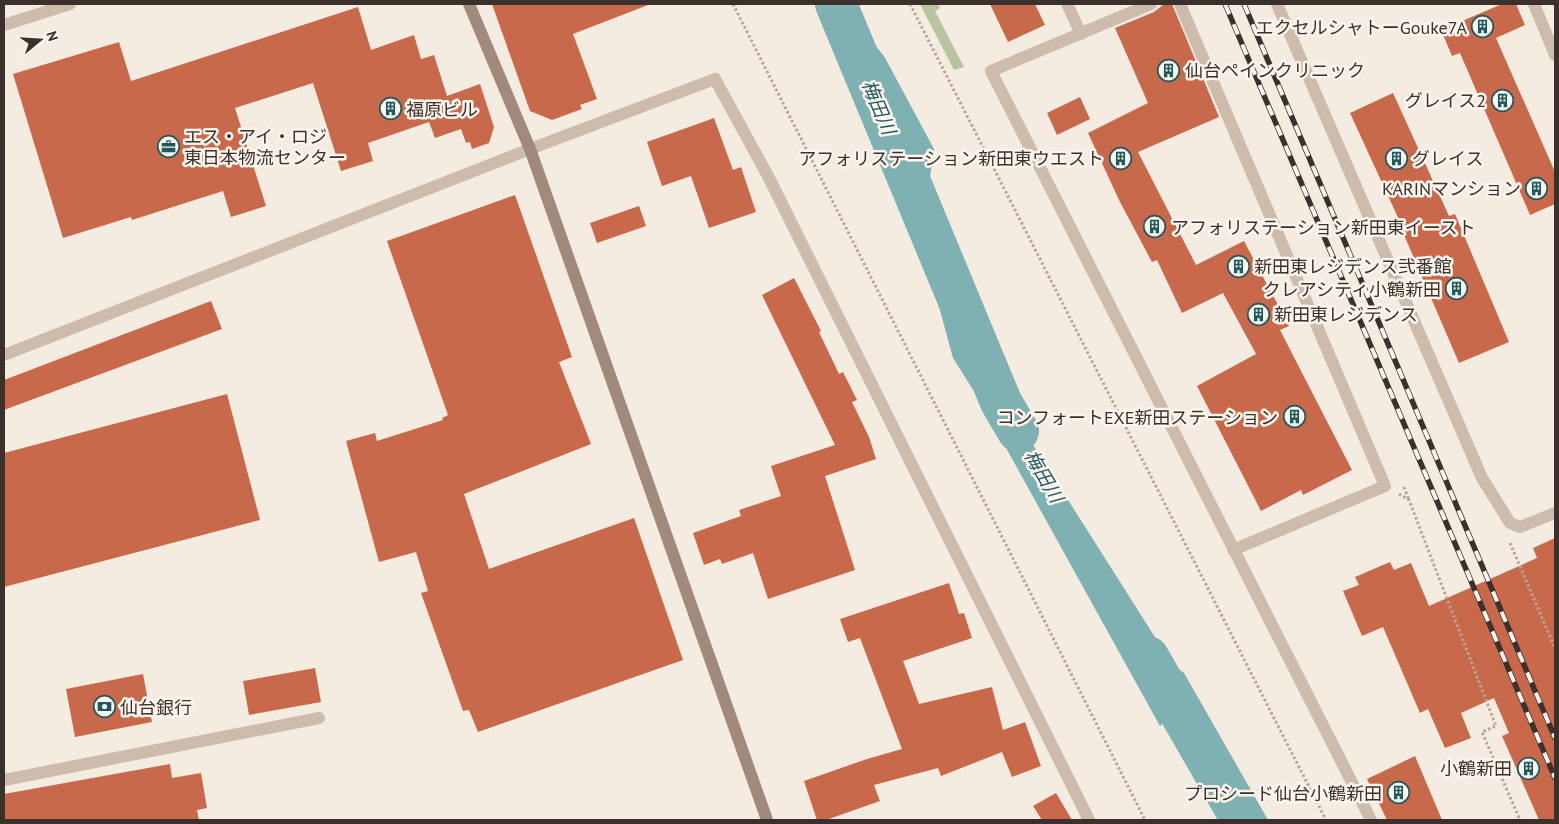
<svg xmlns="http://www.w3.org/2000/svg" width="1559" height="824" viewBox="0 0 1559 824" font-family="'PT Sans','Noto Sans JP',sans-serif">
  <rect width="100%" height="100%" fill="#f4ebe1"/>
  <path fill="#b8c4a0" d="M 920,4 L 938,4 L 940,8 L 935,11 L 964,67 L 954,70 Z"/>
  <path fill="#7fb0b2" d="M 817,4 L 841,4 L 884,56 L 934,149 L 924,220 L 985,369 L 1172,664 L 1184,673 L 1268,820 L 1254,820 L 1187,699 L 1160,726 L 980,401 L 953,358 L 903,174 L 892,107 L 849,36 L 823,17 Z"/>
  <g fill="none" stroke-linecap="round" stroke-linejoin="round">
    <path stroke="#7fb0b2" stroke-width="42" d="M 836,4 L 1001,402 L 1018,431
      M 1148,657 L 1242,820"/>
  </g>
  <path fill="#c8694b" d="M 492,4 L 648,4 L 648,5 L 573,34 L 597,99 L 580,105 L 582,109 L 552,120 L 530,111 Z
    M 990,4 L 1035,4 L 1045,25 L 1008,42 Z
    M 1164,4 L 1172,4 L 1219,117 L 1138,152 L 1196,265 L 1244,241 L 1289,326 L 1280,330 L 1352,470 L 1303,495 L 1301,490 L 1261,511 L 1197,386 L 1256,354 L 1223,293 L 1182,313 L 1157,260 L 1152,262 L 1120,202 L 1088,133 L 1148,103 L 1115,28 L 1154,12 Z
    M 1502,4 L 1516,4 L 1525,25 L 1496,38 L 1555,172 L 1555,204 L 1530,215 L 1460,53 L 1452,56 L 1441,30 Z
    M 358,7 L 371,50 L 414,35 L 421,59 L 434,55 L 447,96 L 480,84 L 494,127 L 489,143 L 472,149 L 470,142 L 466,143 L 461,129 L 435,138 L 429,122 L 368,143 L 373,161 L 341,171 L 313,83 L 235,108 L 266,206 L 231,217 L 223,191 L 132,220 L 131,217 L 63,238 L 13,74 L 119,42 L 131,81 Z
    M 1393,93 L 1449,216 L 1455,214 L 1509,342 L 1459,363 L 1404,235 L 1406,235 L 1350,113 Z
    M 1080,97 L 1090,119 L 1057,135 L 1047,113 Z
    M 714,118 L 733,170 L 741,167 L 756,212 L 709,228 L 691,176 L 662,186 L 647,142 Z
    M 515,195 L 572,357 L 559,362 L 591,444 L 464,494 L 489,569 L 634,518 L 683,660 L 478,732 L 469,710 L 463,711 L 421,593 L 428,591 L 416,552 L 379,562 L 346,441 L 375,433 L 377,441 L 443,420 L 442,418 L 448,415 L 387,241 Z
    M 639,206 L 646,226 L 597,243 L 590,223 Z
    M 794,278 L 821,331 L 819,332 L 839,374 L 843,372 L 857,400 L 852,402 L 869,437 L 876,459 L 825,476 L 855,570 L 768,599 L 753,553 L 722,564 L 720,559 L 704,565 L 693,533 L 741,516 L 739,510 L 781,496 L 771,466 L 835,445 L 762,295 Z
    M 211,301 L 222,329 L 4,410 L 4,380 Z
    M 227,394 L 260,520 L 4,587 L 4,453 Z
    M 1555,538 L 1555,820 L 1539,820 L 1502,736 L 1509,733 L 1494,698 L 1461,713 L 1471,738 L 1445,748 L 1428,709 L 1420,713 L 1383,627 L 1362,636 L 1343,591 L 1359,585 L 1355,577 L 1390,562 L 1394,570 L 1411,563 L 1429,606 L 1537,558 L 1533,548 Z
    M 949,583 L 959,614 L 964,613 L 972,638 L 903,661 L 919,704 L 992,687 L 1003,730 L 1025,722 L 1041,766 L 1012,777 L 1002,752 L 941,776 L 938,768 L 874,785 L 880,801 L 826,820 L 817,820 L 804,781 L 867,759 L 902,749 L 860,638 L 848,642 L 840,619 Z
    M 315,668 L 321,702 L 249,715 L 243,681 Z
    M 143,674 L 152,722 L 75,737 L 66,689 Z
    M 1415,756 L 1442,820 L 1387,820 L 1367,779 Z
    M 170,764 L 172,778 L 201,773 L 207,808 L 197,810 L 199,820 L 4,820 L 4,794 Z
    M 1056,793 L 1072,820 L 1042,820 L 1033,806 Z"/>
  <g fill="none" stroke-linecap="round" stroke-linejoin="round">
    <path stroke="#b9a596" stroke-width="3" stroke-dasharray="2.5 2.5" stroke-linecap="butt" d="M 733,4 L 1145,820
      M 910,4 L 1326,820
      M 1404,487 L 1409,500
      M 1399,494 L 1409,500 L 1496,726 L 1482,732 L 1520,820
      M 1510,543 L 1555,648"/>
    <path stroke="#cdbbac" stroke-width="12" d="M 4,25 L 70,4"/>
    <path stroke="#cdbbac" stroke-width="12" d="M 1067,4 L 1081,34
      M 1151,4 L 991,71 L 1371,820
      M 1180,4 L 1385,486 L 1233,550
      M 1277,4 L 1482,478 L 1510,523 L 1520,527 L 1555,513
      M 1534,4 L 1555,55
      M 4,355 L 530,149 L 715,79 L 768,176 L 1089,820
      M 4,780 L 319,718"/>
    <path stroke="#a18a7d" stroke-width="12" d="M 469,4 L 530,149 L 767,820"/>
    <defs>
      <path id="rail" d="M 1225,4 L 1555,778
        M 1244,4 L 1555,738"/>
    </defs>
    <use href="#rail" stroke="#3b302b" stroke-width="5.5"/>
    <use href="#rail" stroke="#fbf5ee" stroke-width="4" stroke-dasharray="11" stroke-linecap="butt"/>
  </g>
  <defs>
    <symbol id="building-ring" viewBox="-11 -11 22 22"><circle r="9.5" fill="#fbf5ee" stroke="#1f5a5e" stroke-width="1.5"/><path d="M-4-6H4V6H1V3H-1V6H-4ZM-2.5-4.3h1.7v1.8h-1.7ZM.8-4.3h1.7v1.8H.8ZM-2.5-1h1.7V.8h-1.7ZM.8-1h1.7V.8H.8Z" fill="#1f5a5e"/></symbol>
    <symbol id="office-ring" viewBox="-11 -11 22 22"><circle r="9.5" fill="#fbf5ee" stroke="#1f5a5e" stroke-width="1.5"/><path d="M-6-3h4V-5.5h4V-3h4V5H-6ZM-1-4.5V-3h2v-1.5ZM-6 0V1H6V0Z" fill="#1f5a5e"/></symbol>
    <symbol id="bank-ring" viewBox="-11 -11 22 22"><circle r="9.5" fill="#fbf5ee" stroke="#1f5a5e" stroke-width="1.5"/><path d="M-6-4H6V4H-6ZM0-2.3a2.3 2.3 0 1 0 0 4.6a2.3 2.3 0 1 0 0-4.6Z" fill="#1f5a5e"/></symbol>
  </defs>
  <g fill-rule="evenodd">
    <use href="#building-ring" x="1470" y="14" width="25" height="25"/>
    <use href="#building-ring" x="1156" y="58" width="25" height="25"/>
    <use href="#building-ring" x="1490" y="88" width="25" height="25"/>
    <use href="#building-ring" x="378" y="96" width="25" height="25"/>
    <use href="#office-ring" x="156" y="134" width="25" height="25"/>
    <use href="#building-ring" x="1108" y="146" width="25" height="25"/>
    <use href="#building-ring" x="1384" y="146" width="25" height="25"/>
    <use href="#building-ring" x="1524" y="176" width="25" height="25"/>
    <use href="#building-ring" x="1142" y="214" width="25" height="25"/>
    <use href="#building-ring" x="1226" y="254" width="25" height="25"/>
    <use href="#building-ring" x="1444" y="276" width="25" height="25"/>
    <use href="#building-ring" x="1246" y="302" width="25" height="25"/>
    <use href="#building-ring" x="1282" y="404" width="25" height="25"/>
    <use href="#bank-ring" x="92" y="694" width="25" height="25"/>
    <use href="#building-ring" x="1516" y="756" width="25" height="25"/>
    <use href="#building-ring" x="1386" y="780" width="25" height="25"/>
  </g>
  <g text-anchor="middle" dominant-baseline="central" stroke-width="5" stroke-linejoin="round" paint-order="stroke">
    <g font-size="18" fill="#3b302b" stroke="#fbf5ee" text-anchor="end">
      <text x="1467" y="27">エクセルシャトーGouke7A</text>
      <text x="1185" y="70" text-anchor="start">仙台ペインクリニック</text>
      <text x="1486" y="100">グレイス2</text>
      <text x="406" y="109" text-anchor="start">福原ビル</text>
      <text x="184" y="136" text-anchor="start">エス・アイ・ロジ<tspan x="184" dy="21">東日本物流センター</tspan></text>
      <text x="1104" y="158">アフォリステーション新田東ウエスト</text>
      <text x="1412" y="158" text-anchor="start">グレイス</text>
      <text x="1521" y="188">KARINマンション</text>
      <text x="1171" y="227" text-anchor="start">アフォリステーション新田東イースト</text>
      <text x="1254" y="266" text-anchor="start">新田東レジデンス弐番館</text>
      <text x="1441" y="289">クレアシティ小鶴新田</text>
      <text x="1274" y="314" text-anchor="start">新田東レジデンス</text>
      <text x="1278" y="417">コンフォートEXE新田ステーション</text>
      <text x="120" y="707" text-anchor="start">仙台銀行</text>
      <text x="1512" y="768">小鶴新田</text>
      <text x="1382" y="793">プロシード仙台小鶴新田</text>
    </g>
    <g font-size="19" font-style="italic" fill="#1f5a5e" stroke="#fbf5ee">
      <text transform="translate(879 107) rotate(67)">梅田川</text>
      <text transform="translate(1044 476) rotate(60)">梅田川</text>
    </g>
  </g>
  <rect width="1559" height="824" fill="none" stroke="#3b302b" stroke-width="10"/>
  <g transform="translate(40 40) rotate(72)" stroke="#fbf5ee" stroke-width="4" paint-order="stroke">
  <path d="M0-4L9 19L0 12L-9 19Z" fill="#3b302b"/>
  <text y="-8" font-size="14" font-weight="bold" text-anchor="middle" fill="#3b302b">N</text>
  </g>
</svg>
